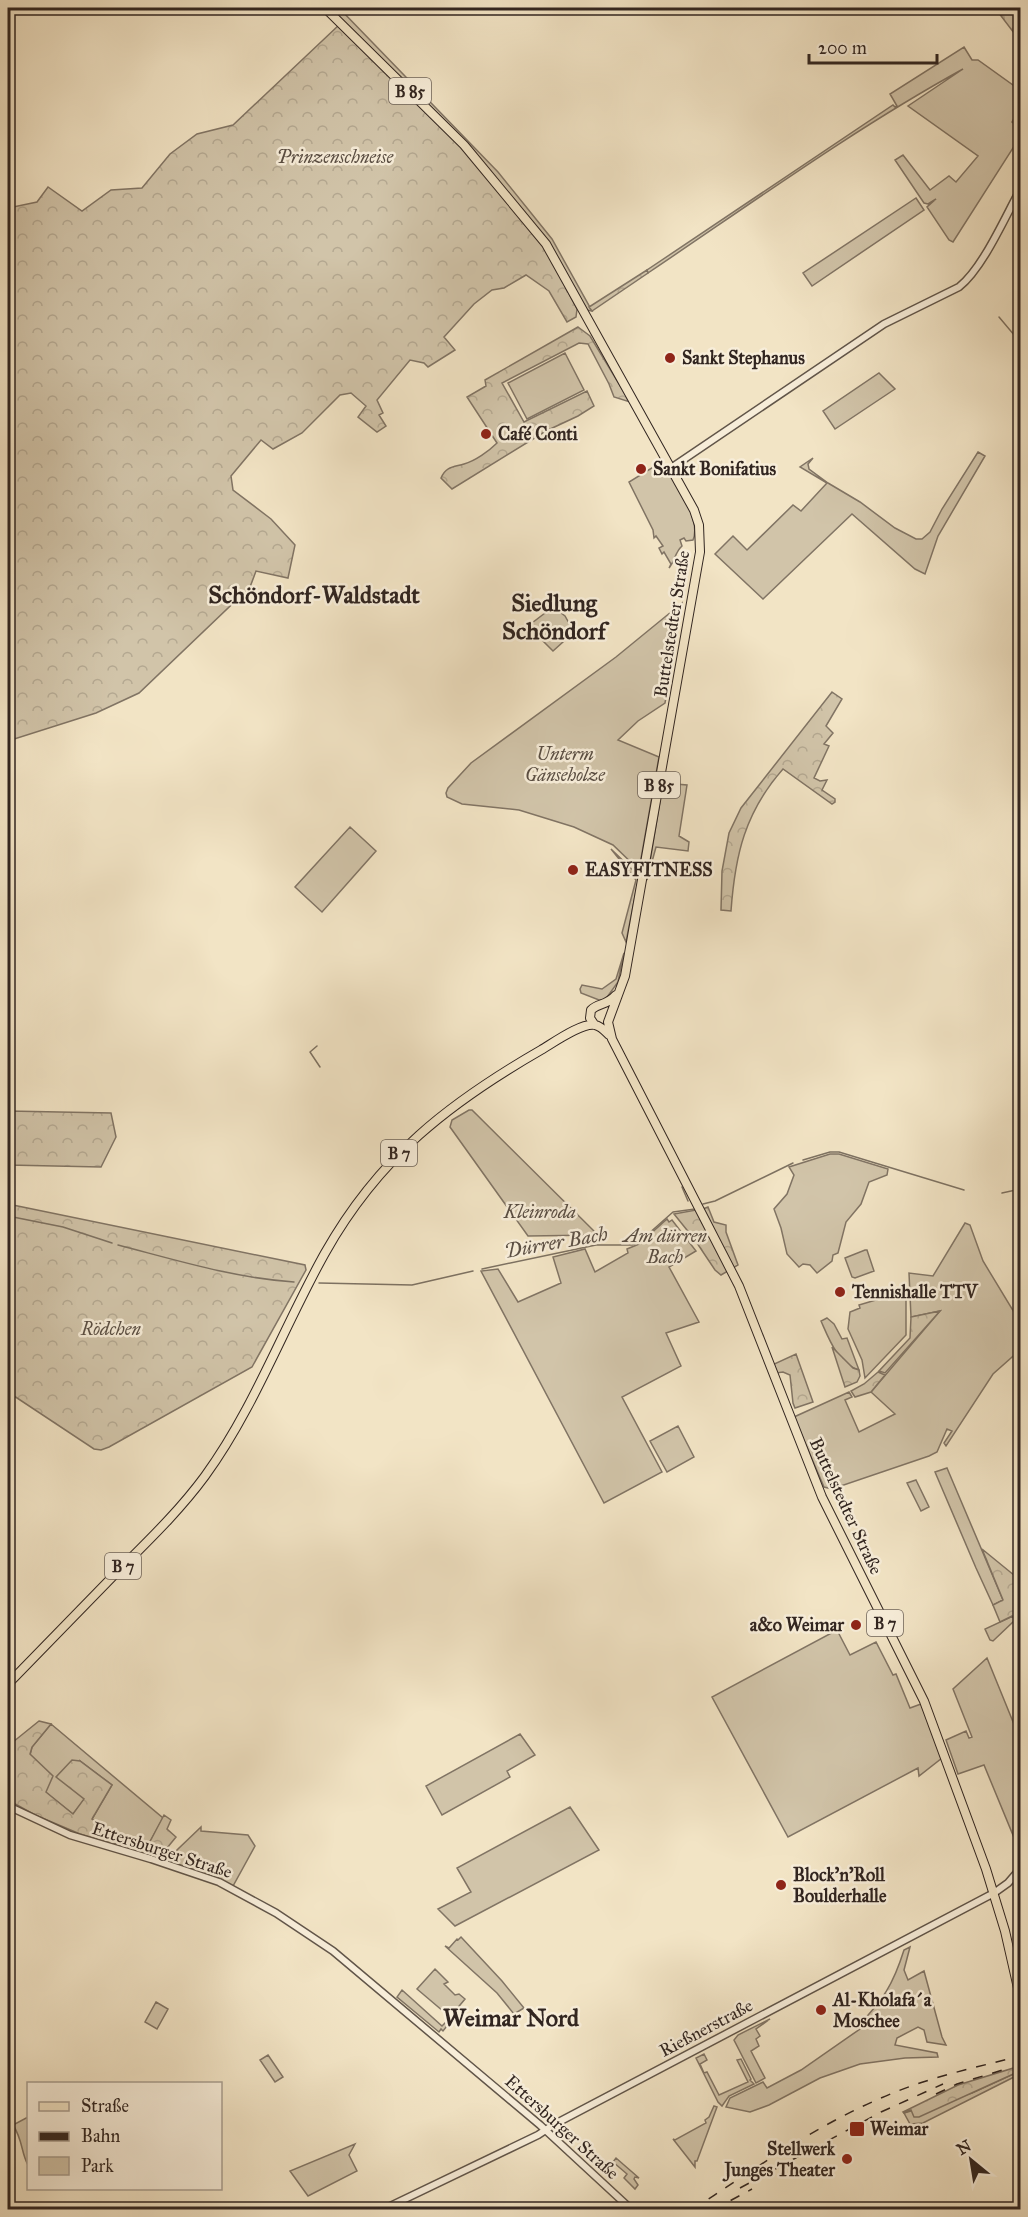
<svg xmlns="http://www.w3.org/2000/svg" width="1028" height="2217" viewBox="0 0 1028 2217" font-family="'IM FELL Great Primer',serif">
  <defs>
    <pattern id="forest-crowns" width="20" height="18" patternUnits="userSpaceOnUse" patternTransform="scale(1.5)"><rect width="20" height="18" fill="#d1c4a9"/><path d="M2 6a3 3 0 1 1 6 0M12 15a3 3 0 1 1 6 0" fill="none" stroke="#b4a891"/></pattern>
    <pattern id="cemetery-stones" width="16" height="16" patternUnits="userSpaceOnUse" patternTransform="scale(1.5)"><rect width="16" height="16" fill="#d1c4a9"/><path d="M2 7V4a2 2 0 0 1 4 0v3zM10 15v-3a2 2 0 0 1 4 0v3z" fill="#b4a891"/></pattern>
  </defs>
  <rect width="100%" height="100%" fill="#f2e4c5"/>
  <filter id="stains"><feTurbulence type="fractalNoise" baseFrequency=".00333" numOctaves="4"/><feColorMatrix values="0 0 0 0 .2 0 0 0 0 .09 0 0 0 0 .02 0 0 0 .5 -.17"/></filter>
  <radialGradient id="worn" r=".72"><stop offset=".6" stop-color="#630" stop-opacity="0"/><stop offset="1" stop-color="#630" stop-opacity=".3"/></radialGradient>
  <path fill="#d1c4a9" stroke="#817464" stroke-width="1.5" d="M 330,8 L 339,8 L 498,172 L 552,239 L 592,311 L 587,310 L 547,241 L 476,154 Z
    M 964,47 L 972,60 L 978,60 L 1020,90 L 1020,108 L 1012,122 L 1020,128 L 1020,137 L 953,242 L 949,240 L 927,207 L 936,199 L 928,204 L 924,203 L 895,160 L 903,155 L 930,190 L 949,176 L 956,182 L 978,156 L 908,106 L 963,69 C 854,129 752,203 648,273 L 647,270 L 893,105 L 895,107 L 897,106 L 890,94 Z
    M 916,198 L 924,210 L 812,286 L 803,273 Z
    M 565,353 L 584,390 L 527,419 L 508,383 Z
    M 879,373 L 895,389 L 835,429 L 823,411 Z
    M 978,452 L 985,456 L 938,536 L 925,574 L 915,569 L 852,514 L 763,599 L 715,554 L 733,536 L 747,550 L 793,505 L 801,511 L 827,483 L 800,467 L 813,458 L 808,464 L 809,469 L 828,483 L 860,502 L 895,528 L 916,539 L 922,539 L 930,532 L 942,509 Z
    M 663,461 C 674,480 702,519 693,540 L 686,541 L 684,538 L 680,540 L 682,546 C 675,552 675,561 669,568 L 671,564 L 664,552 L 662,554 L 659,548 L 663,546 L 656,536 L 654,538 L 653,530 L 629,482 Z
    M 682,603 L 665,703 L 638,721 L 618,740 L 659,757 L 639,870 L 613,845 L 574,827 L 519,810 L 462,804 L 447,797 L 446,793 L 448,788 L 471,763 L 616,657 Z
    M 553,607 L 565,616 L 574,632 L 553,651 L 528,626 Z
    M 663,783 L 687,785 L 679,836 L 689,842 L 688,851 L 656,847 L 647,880 Z
    M 350,827 L 376,851 L 322,912 L 295,887 Z
    M 611,849 L 639,876 L 626,942 L 622,933 L 636,880 Z
    M 624,953 L 618,982 L 605,1000 L 599,1000 L 581,993 L 580,989 L 582,985 L 602,989 L 616,979 Z
    M 469,1110 L 472,1110 L 598,1235 L 528,1236 L 450,1127 L 452,1120 Z
    M 830,1154 L 839,1154 L 888,1169 L 887,1175 L 869,1182 L 861,1204 L 846,1222 L 838,1253 L 833,1255 L 832,1261 L 817,1273 L 810,1265 L 803,1264 L 799,1267 L 787,1254 L 781,1228 L 774,1209 L 787,1194 L 794,1175 L 789,1167 Z
    M 667,1219 L 669,1222 L 672,1220 L 696,1251 L 669,1267 L 699,1322 L 666,1333 L 681,1366 L 622,1397 L 662,1472 L 604,1503 L 481,1271 L 498,1269 L 518,1302 L 561,1283 L 553,1257 L 585,1249 L 595,1272 L 628,1253 L 627,1249 L 639,1244 Z
    M 965,1223 L 970,1225 L 983,1261 L 1020,1322 L 1020,1350 L 993,1374 L 946,1446 L 944,1443 L 952,1431 L 947,1429 L 937,1452 L 929,1456 L 832,1489 L 824,1487 L 794,1417 L 849,1392 L 852,1397 L 845,1400 L 859,1432 L 895,1414 L 871,1392 L 940,1311 L 911,1317 L 909,1273 L 933,1276 Z
    M 865,1250 L 867,1250 L 874,1271 L 855,1278 L 852,1277 L 845,1258 Z
    M 906,1291 L 906,1335 L 865,1378 L 862,1360 L 848,1329 L 850,1312 L 860,1308 L 859,1305 Z
    M 827,1318 L 834,1324 L 842,1339 L 847,1338 L 859,1370 C 838,1364 829,1339 821,1321 Z
    M 678,1426 L 694,1457 L 667,1472 L 650,1441 Z
    M 947,1468 L 1003,1600 L 993,1605 L 976,1568 L 935,1472 Z
    M 916,1480 L 929,1507 L 921,1511 L 907,1483 Z
    M 1013,1616 L 1015,1620 L 993,1641 L 990,1640 L 985,1629 Z
    M 837,1630 L 850,1655 L 876,1642 L 893,1675 L 896,1674 L 910,1708 L 921,1704 L 942,1758 L 919,1776 L 918,1768 L 788,1837 L 712,1697 Z
    M 987,1658 L 1020,1739 L 1020,1852 L 984,1765 L 958,1774 L 946,1740 L 966,1731 L 969,1738 L 972,1737 L 953,1689 Z
    M 51,1724 L 163,1818 L 146,1849 L 109,1831 L 92,1819 L 112,1785 L 80,1761 L 85,1799 L 73,1814 L 45,1792 L 30,1755 L 32,1747 Z
    M 520,1734 L 535,1755 L 507,1771 L 510,1777 L 442,1815 L 426,1786 Z
    M 570,1807 L 599,1850 L 455,1926 L 438,1909 L 471,1892 L 457,1868 Z
    M 201,1827 L 201,1831 L 248,1835 L 255,1846 L 233,1886 L 177,1864 L 178,1861 L 174,1856 L 177,1850 Z
    M 461,1937 L 502,1981 L 524,2008 L 514,2014 L 497,1993 L 445,1946 L 449,1948 L 457,1939 L 458,1940 Z
    M 910,1947 L 904,1970 L 908,1980 L 924,1971 L 942,2037 L 946,2045 L 927,2042 L 924,2030 L 918,2027 L 897,2038 L 895,2045 L 937,2053 L 938,2057 L 905,2058 L 860,2064 L 820,2078 L 769,2105 L 750,2112 L 726,2107 L 730,2098 L 763,2082 L 767,2088 L 801,2070 L 860,2029 L 858,2026 C 883,2000 893,1985 904,1950 Z
    M 435,1969 L 448,1982 L 444,1984 L 455,1995 L 459,1994 L 465,1999 L 450,2017 L 417,1989 Z
    M 402,1990 L 442,2026 L 449,2019 L 451,2021 L 443,2031 L 441,2029 L 439,2032 L 397,1997 Z
    M 156,2002 L 168,2009 L 157,2029 L 145,2022 Z
    M 770,2019 L 756,2029 L 760,2036 L 756,2039 L 759,2046 L 751,2051 L 765,2078 L 756,2083 L 734,2040 L 738,2035 Z
    M 704,2054 L 707,2060 L 700,2064 L 704,2073 L 707,2072 L 719,2095 L 748,2082 L 737,2060 L 741,2059 L 751,2079 L 750,2080 L 754,2084 L 729,2096 L 722,2106 L 718,2102 L 696,2058 Z
    M 268,2055 L 283,2077 L 275,2082 L 260,2060 Z
    M 1020,2071 L 1020,2073 L 1016,2076 L 923,2123 L 910,2124 L 904,2113 L 972,2093 Z
    M 714,2106 L 717,2107 L 697,2161 L 695,2161 L 695,2167 L 673,2139 L 675,2140 L 706,2123 L 705,2120 L 709,2117 Z
    M 28,2117 L 28,2165 C 21,2153 23,2140 13,2125 Z
    M 355,2144 L 349,2155 L 357,2171 L 308,2196 L 290,2171 Z
    M 616,2158 L 639,2178 L 635,2177 L 634,2179 L 638,2185 L 635,2189 L 624,2178 L 627,2174 L 613,2162 Z"/>
  <path fill="url(#forest-crowns)" stroke="#817464" stroke-width="1.5" d="M 340,24 L 469,153 L 544,246 L 577,309 L 576,317 L 567,322 L 549,291 L 526,275 L 504,288 L 492,290 L 474,304 L 444,337 L 455,350 L 428,367 L 424,363 L 410,360 L 377,400 L 383,413 L 379,415 L 386,426 L 377,432 L 358,417 L 366,406 L 351,393 L 340,395 L 302,433 L 273,449 L 261,440 L 231,476 L 233,490 L 271,519 L 295,545 L 288,578 L 256,571 L 250,587 L 139,693 L 96,713 L 8,741 L 8,208 L 37,202 L 48,187 L 82,211 L 111,190 L 142,188 L 170,154 L 197,134 L 233,125 Z
    M 647,270 L 648,273 L 592,311 L 589,307 Z
    M 578,327 L 590,336 L 630,402 L 614,397 L 609,384 L 588,344 L 579,343 L 502,383 L 524,422 L 587,391 L 594,406 L 578,416 L 546,431 L 452,489 L 441,478 C 446,466 454,467 464,464 C 475,461 489,451 497,443 L 467,397 L 486,386 L 485,380 Z
    M 832,692 L 842,699 L 826,726 L 833,733 L 824,744 L 829,746 L 814,778 L 820,781 L 827,780 L 822,790 L 835,799 L 835,802 L 832,804 L 783,769 C 745,812 735,855 731,911 L 721,910 L 722,871 L 729,833 L 741,808 Z
    M 8,1111 L 111,1113 L 116,1137 L 101,1167 L 8,1165 Z
    M 8,1204 L 305,1265 L 306,1270 L 252,1367 L 109,1447 L 101,1450 L 94,1449 L 8,1392 Z
    M 708,1207 L 714,1222 L 726,1225 L 726,1232 L 738,1265 L 733,1268 L 703,1209 Z
    M 696,1210 L 728,1271 L 721,1275 L 715,1270 L 695,1240 L 674,1214 Z
    M 940,1311 L 885,1373 L 879,1371 L 910,1338 L 911,1317 Z
    M 832,1347 L 853,1368 L 859,1370 L 860,1376 L 857,1382 L 845,1387 Z
    M 796,1354 L 813,1402 L 795,1408 L 793,1403 L 790,1375 L 783,1372 L 776,1373 L 772,1365 Z
    M 878,1372 L 885,1375 L 871,1392 L 855,1397 L 851,1391 L 864,1384 Z
    M 982,1549 L 1020,1580 L 1020,1618 L 1019,1617 L 1015,1620 L 1012,1616 L 1000,1622 L 993,1605 L 1003,1600 Z
    M 39,1721 L 51,1724 L 32,1747 L 30,1754 L 53,1776 L 46,1792 L 73,1814 L 84,1799 L 56,1777 L 72,1760 L 80,1761 L 112,1785 L 92,1819 L 110,1831 L 146,1849 L 164,1815 L 171,1820 L 167,1829 L 176,1837 L 163,1853 L 158,1855 L 122,1843 L 113,1844 L 80,1834 L 35,1815 L 8,1800 L 8,1746 Z
    M 1020,2066 L 1020,2071 L 919,2117 L 914,2117 L 911,2110 L 904,2113 L 903,2112 L 958,2085 Z"/>
  <path fill="url(#cemetery-stones)" stroke="#817464" stroke-width="1.5" d="M 995,8 L 1020,8 L 1020,28 L 1014,33 Z"/>
  <g fill="none" stroke-linecap="round" stroke-linejoin="round">
    <path stroke="#7d7161" stroke-width="1.5" d="M 999,317 L 1020,342
      M 317,1046 L 310,1052 L 320,1067
      M 803,1160 L 830,1152 L 839,1152 L 964,1190
      M 682,1187 L 688,1201
      M 1002,1193 L 1020,1189
      M 703,1204 L 715,1201 L 793,1163
      M 8,1216 L 63,1227 L 112,1243
      M 118,1245 C 176,1260 234,1278 294,1282
      M 482,1269 L 596,1245 L 632,1245 L 638,1243 L 673,1212 L 695,1209
      M 319,1283 L 412,1285 L 473,1271"/>
    <defs>
      <path id="minor" d="M 671,468 L 884,324 L 959,287 C 983,268 1005,217 1020,190
        M 8,1806 L 70,1835 L 151,1859 L 219,1882 L 276,1913 L 333,1951 L 540,2125 L 632,2210
        M 382,2210 L 538,2135 L 553,2125 L 994,1893 L 1008,1883 L 1020,1869"/>
      <path id="major" d="M 325,8 L 464,145 L 546,244 L 694,510 L 699,525 L 700,552 L 625,976 L 608,1022 L 612,1039 L 739,1286 L 822,1497 L 924,1701 L 986,1869 L 1005,1931 L 1020,1997
        M 594,1024 L 590,1018 L 591,1010 C 599,1002 605,1007 616,995
        M 8,1684 C 45,1646 83,1607 121,1568 C 150,1539 180,1510 205,1476 C 254,1409 284,1326 325,1253 C 379,1157 449,1103 541,1050 C 553,1043 582,1022 595,1025 C 601,1026 605,1031 609,1035"/>
    </defs>
    <use href="#minor" stroke="#615549" stroke-width="9"/>
    <use href="#major" stroke="#312520" stroke-width="10"/>
    <use href="#minor" stroke="#f7edd9" stroke-width="6"/>
    <use href="#major" stroke="#f2e4c5" stroke-width="8"/>
    <path stroke="#312520" stroke-width="1.5" stroke-dasharray="10 10" stroke-linecap="butt" d="M 936,2094 L 957,2084 L 1009,2068
      M 740,2188 L 881,2112 L 943,2084
      M 692,2210 C 757,2167 821,2122 893,2093 C 934,2076 978,2067 1020,2056
      M 713,2210 L 752,2189"/>
  </g>
  <g fill="#8f2418" stroke="#f7edd9" stroke-width="2">
    <circle cx="670" cy="358" r="6"/>
    <circle cx="486" cy="434" r="6"/>
    <circle cx="641" cy="469" r="6"/>
    <circle cx="573" cy="870" r="6"/>
    <circle cx="840" cy="1292" r="6"/>
    <circle cx="856" cy="1625" r="6"/>
    <circle cx="781" cy="1885" r="6"/>
    <circle cx="821" cy="2010" r="6"/>
    <rect x="849" y="2121" width="16" height="16" rx="3"/>
    <circle cx="847" cy="2159" r="6"/>
  </g>
  <g text-anchor="middle" dominant-baseline="central" stroke-width="5" stroke-linejoin="round" paint-order="stroke">
    <g fill="#f7edd9" stroke="#6c6158" stroke-width="1.5">
      <rect x="389" y="78" width="42" height="26" rx="4.5"/>
      <rect x="638" y="772" width="42" height="26" rx="4.5"/>
      <rect x="381" y="1140" width="36" height="26" rx="4.5"/>
      <rect x="105" y="1553" width="36" height="26" rx="4.5"/>
      <rect x="867" y="1610" width="36" height="26" rx="4.5"/>
    </g>
    <g font-size="16" font-weight="bold" fill="#312520">
      <text x="410" y="91">B 85</text>
      <text x="659" y="785">B 85</text>
      <text x="399" y="1153">B 7</text>
      <text x="123" y="1566">B 7</text>
      <text x="885" y="1623">B 7</text>
    </g>
    <g font-size="18" font-style="italic" fill="#594d42" stroke="#f7edd9">
      <text x="335" y="157">Prinzenschneise</text>
      <text x="565" y="754">Unterm<tspan x="565" dy="21">Gänseholze</tspan></text>
      <text x="540" y="1212">Kleinroda</text>
      <text x="665" y="1236">Am dürren<tspan x="665" dy="21">Bach</tspan></text>
      <text x="111" y="1329">Rödchen</text>
    </g>
    <g font-size="18" font-weight="bold" fill="#312520" stroke="#f7edd9" text-anchor="start">
      <text x="682" y="358">Sankt Stephanus</text>
      <text x="498" y="434">Café Conti</text>
      <text x="653" y="469">Sankt Bonifatius</text>
      <text x="585" y="870">EASYFITNESS</text>
      <text x="852" y="1292">Tennishalle TTV</text>
      <text x="844" y="1625" text-anchor="end">a&amp;o Weimar</text>
      <text x="793" y="1875">Block'n'Roll<tspan x="793" dy="21">Boulderhalle</tspan></text>
      <text x="833" y="2000">Al-Kholafa´a<tspan x="833" dy="21">Moschee</tspan></text>
      <text x="870" y="2129">Weimar</text>
      <text x="835" y="2149" text-anchor="end">Stellwerk<tspan x="835" dy="21">Junges Theater</tspan></text>
    </g>
    <g font-size="18" fill="#312520" stroke="#f7edd9">
      <text transform="translate(672 624) rotate(-81)">Buttelstedter Straße</text>
      <text transform="translate(846 1506) rotate(65)">Buttelstedter Straße</text>
      <text transform="translate(162 1850) rotate(18)">Ettersburger Straße</text>
      <text transform="translate(706 2028) rotate(-28)">Rießnerstraße</text>
      <text transform="translate(562 2127) rotate(42)">Ettersburger Straße</text>
    </g>
    <g font-size="20" font-style="italic" fill="#5d5146" stroke="#f7edd9">
      <text transform="translate(556 1242) rotate(-10)">Dürrer Bach</text>
    </g>
    <g font-size="24" font-weight="bold" fill="#312520" stroke="#f7edd9">
      <text x="314" y="595">Schöndorf-Waldstadt</text>
      <text x="554" y="603">Siedlung<tspan x="554" dy="28">Schöndorf</tspan></text>
      <text x="511" y="2018">Weimar Nord</text>
    </g>
  </g>
  <rect width="1028" height="2217" fill="none" stroke="#f2e4c5" stroke-width="30"/>
  <rect x="9" y="9" width="1010" height="2199" fill="none" stroke="#312520" stroke-width="3"/>
  <rect x="15" y="15" width="998" height="2187" fill="none" stroke="#312520" stroke-width="1.5"/>
  <rect x="27" y="2082" width="195" height="108" fill="#f7edd9" stroke="#a89d8f" stroke-width="1.5"/>
  <rect x="39" y="2102" width="30" height="9" fill="#f2e4c5" stroke="#a89d8f" stroke-width="1.5"/>
  <text x="81" y="2112" font-size="18" fill="#312520">Straße</text>
  <rect x="39" y="2132" width="30" height="9" fill="#312520" stroke="#a89d8f" stroke-width="1.5"/>
  <text x="81" y="2142" font-size="18" fill="#312520">Bahn</text>
  <rect x="39" y="2157" width="30" height="18" fill="#d1c4a9" stroke="#a89d8f" stroke-width="1.5"/>
  <text x="81" y="2172" font-size="18" fill="#312520">Park</text>
  <g transform="translate(971 2160) rotate(330)" stroke="#f7edd9" stroke-width="4.5" paint-order="stroke">
  <path d="M0-4.5L10 22L0 15L-10 22Z" fill="#312520"/>
  <text y="-9" font-size="16" font-weight="bold" text-anchor="middle" fill="#312520">N</text>
  </g>
  <path d="M809 54v9h128v-9" fill="none" stroke="#312520" stroke-width="3"/>
  <text x="818" y="54" font-size="18" fill="#312520" stroke="#f7edd9" stroke-width="4.5" paint-order="stroke">200 m</text>
  <rect width="100%" height="100%" filter="url(#stains)"/>
  <rect width="100%" height="100%" fill="url(#worn)"/>
</svg>
